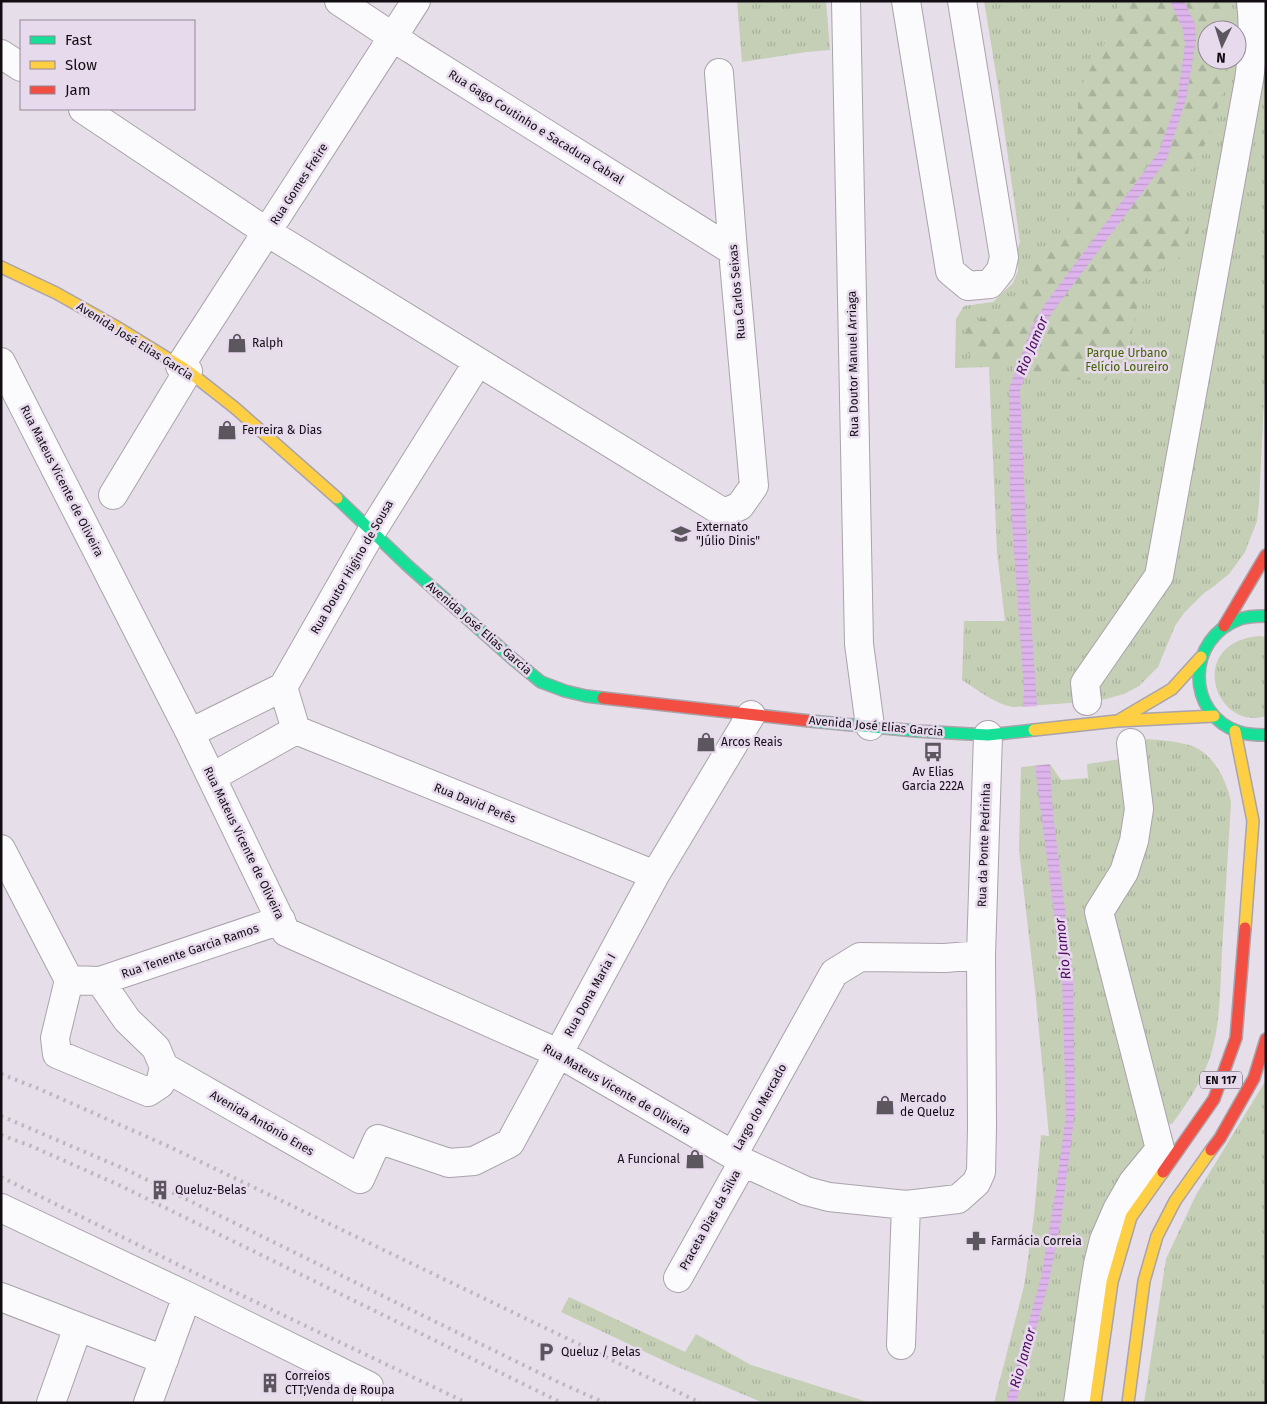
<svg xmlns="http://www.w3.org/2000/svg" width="1267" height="1404" viewBox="0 0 1267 1404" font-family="'Fira Sans',sans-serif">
  <defs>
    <pattern id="grass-tufts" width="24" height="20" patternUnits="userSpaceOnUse" patternTransform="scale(1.25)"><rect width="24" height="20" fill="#c4cfb5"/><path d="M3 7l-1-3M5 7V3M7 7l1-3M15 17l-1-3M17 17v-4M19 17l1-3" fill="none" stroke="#a7b19b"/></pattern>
    <pattern id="forest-firs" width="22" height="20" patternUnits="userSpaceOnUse" patternTransform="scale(1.25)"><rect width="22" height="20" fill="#c4cfb5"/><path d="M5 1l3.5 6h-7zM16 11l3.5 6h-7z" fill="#a7b19b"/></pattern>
    <pattern id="water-rules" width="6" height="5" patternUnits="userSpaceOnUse" patternTransform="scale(1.25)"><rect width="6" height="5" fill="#ddb4ec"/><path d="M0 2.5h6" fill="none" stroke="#bd9aca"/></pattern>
  </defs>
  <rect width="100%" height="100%" fill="#e6dee9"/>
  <path fill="url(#grass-tufts)" fill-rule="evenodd" d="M 737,1 L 826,1 L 830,50 L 806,52 L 742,62 Z
    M 984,1 L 1266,1 L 1266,356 L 1259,503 L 1257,521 L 1245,552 L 1229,574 L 1213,587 L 1204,593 L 1184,613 L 1175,626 L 1158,667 L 1139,686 L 1124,694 L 1098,701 L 1013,707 C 995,704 978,690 962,680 L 964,621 L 1005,621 L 997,552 L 989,367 L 955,368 L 956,319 L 964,306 L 993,302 L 1013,283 L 1018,271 L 1017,251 L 1020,242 L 998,86 ZM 1207,30 L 1237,30 L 1237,60 L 1207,60 Z
    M 1259,636 L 1266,637 L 1266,716 C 1215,732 1185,643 1259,636 Z
    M 1146,739 C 1160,740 1175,741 1189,745 C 1213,752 1226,779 1231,802 C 1228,852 1225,901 1222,951 C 1220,985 1221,1021 1211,1054 C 1203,1080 1188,1102 1172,1124 L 1144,1121 L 1144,1154 L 1073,1403 L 994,1403 L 1024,1286 L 1034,1216 L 1041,1135 L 1049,1136 L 1035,989 L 1019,850 L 1021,767 L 1050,764 L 1061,780 L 1088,778 L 1087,764 L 1141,756 L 1140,750 Z
    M 1266,1080 L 1266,1403 L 1144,1403 L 1166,1259 L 1196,1195 Z
    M 569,1297 L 685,1352 L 696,1334 L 751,1365 L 871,1403 L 764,1403 L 675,1366 L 561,1312 Z"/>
  <path fill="url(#forest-firs)" d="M 1118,1 L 1170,1 L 1183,30 L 1185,44 L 1177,101 L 1157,153 L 1045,304 L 1033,324 L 1017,366 L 967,353 L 962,346 L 960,340 L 968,327 L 977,320 L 1005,312 L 1029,279 L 1035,262 L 1040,254 L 1059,236 L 1072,214 L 1077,194 L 1078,103 L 1084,80 L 1114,27 Z
    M 1184,1 L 1221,1 L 1226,14 L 1227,30 L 1207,30 L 1207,60 L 1229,60 L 1225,85 L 1207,140 L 1181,189 L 1180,202 L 1189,226 L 1187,249 L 1183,255 L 1146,278 L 1142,283 L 1127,356 L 1122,364 L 1104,381 L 1101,382 L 1053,377 L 1027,369 L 1044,326 L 1054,310 L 1166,161 L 1186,99 L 1196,40 L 1195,24 Z"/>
  <path fill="url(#water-rules)" d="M 1170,1 L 1184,1 L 1195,24 L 1196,40 L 1186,99 L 1166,161 L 1054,310 L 1044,326 L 1020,390 L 1029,590 L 1037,706 L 1023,707 L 1024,690 L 1010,495 L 1009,388 L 1033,324 L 1045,304 L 1158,153 L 1177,101 L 1185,44 L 1183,30 Z
    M 1050,764 L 1053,814 L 1073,973 L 1075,1112 L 1061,1220 L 1049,1281 L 1016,1403 L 1006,1403 L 1041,1278 L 1056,1189 L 1066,1115 L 1062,975 L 1035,766 Z"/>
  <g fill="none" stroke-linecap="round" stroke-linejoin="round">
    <defs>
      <path id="street" d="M 339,1 L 411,49 L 733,251
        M 846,1 L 859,644 L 870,726
        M 906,1 L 950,271 L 968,286 L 990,284 L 1001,270 L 1004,257 L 962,1
        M 1,54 L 21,67
        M 83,109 L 267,232 L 724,513 L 740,506 L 754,486 L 733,251 L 719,73
        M 1,362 L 190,733 L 286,932 L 558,1053 L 733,1155
        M 180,366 L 416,1
        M 113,495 L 188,371
        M 283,687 L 296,730
        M 1087,701 L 1085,683 L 1159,576 L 1249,80 C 1253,53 1254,28 1251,1
        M 296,730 L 655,875
        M 190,733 L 283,687 L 372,531 L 478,362
        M 212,777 L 296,730
        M 1,849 L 69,980 L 100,981 L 281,920
        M 981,955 L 945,958 L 860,957 L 834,973 L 733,1155 L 743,1162 L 806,1191 L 829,1197 L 906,1205 L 958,1199 L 976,1183 L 981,1172 L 982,1127 L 981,955 L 988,735
        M 69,980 L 55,1038 L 57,1054 L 148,1092 L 160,1084 L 164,1067 L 156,1048 L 127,1020 L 100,981
        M 164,1067 L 360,1179 L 378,1139 L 449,1163 L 474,1161 L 510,1143 L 655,875 L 751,715
        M 1,1208 L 187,1296 L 369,1386 L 367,1403
        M 678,1278 L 743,1162
        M 1,1297 L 164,1360
        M 901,1345 L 906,1205
        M 51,1403 L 78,1327
        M 148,1403 L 187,1296
        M 1078,1403 L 1094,1289 L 1098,1264 L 1104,1240 L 1117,1210 L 1133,1182 L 1160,1149 L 1099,912 L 1124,872 L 1134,841 L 1139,809 L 1131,743"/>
      <path id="fast" d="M 337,498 L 408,566 L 514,660 L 541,682 L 565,691 L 586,696 L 603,698
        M 1266,616 C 1257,616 1248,616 1240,619 C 1186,638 1185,714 1239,732 C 1248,735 1257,735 1266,735
        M 810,721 L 916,731 L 988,735 L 1034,730"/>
      <path id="slow" d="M 1,267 L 56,293 L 115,326 L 188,371 L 235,408 L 337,498
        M 1121,719 L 1172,689 L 1201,657
        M 1034,730 L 1117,721 L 1214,716
        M 1235,731 L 1253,821 L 1245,928
        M 1095,1403 L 1112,1282 L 1131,1217 L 1163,1172
        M 1128,1403 L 1144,1281 L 1157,1236 L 1175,1201 L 1211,1150"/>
      <path id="jam" d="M 1224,626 L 1266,555
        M 603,698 L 810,721
        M 1211,1150 L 1220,1138 L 1254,1078 L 1266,1039
        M 1163,1172 L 1214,1099 L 1236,1038 L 1245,928"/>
    </defs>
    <use href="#street" stroke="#a9a3ab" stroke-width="30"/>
    <use href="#fast" stroke="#a9a3ab" stroke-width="14"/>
    <use href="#slow" stroke="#a9a3ab" stroke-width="14"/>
    <use href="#jam" stroke="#a9a3ab" stroke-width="14"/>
    <use href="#street" stroke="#fbfafc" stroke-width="28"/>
    <use href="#fast" stroke="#16e098" stroke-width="11"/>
    <use href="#slow" stroke="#ffcf43" stroke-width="11"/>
    <use href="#jam" stroke="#f24e42" stroke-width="11"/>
    <path stroke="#bcb9bd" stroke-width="4" stroke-dasharray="2.5 5" stroke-linecap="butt" d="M 1,1074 L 37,1088 L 170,1147 L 701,1403
      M 1,1116 L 127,1170 L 556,1381 L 605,1403
      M 1,1135 L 31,1146 L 119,1185 L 562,1403
      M 1,1177 L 195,1273 L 467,1403"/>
  </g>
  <defs>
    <symbol id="shop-bare" viewBox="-9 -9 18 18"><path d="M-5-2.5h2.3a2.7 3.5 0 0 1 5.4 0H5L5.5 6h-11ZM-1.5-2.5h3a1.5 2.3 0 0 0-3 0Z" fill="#5c565e" stroke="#e8daed" stroke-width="2.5" paint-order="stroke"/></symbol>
    <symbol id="school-bare" viewBox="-9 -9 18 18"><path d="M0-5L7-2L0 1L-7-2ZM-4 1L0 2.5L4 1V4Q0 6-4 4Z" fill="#5c565e" stroke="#e8daed" stroke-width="2.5" paint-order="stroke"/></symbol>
    <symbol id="bus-bare" viewBox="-9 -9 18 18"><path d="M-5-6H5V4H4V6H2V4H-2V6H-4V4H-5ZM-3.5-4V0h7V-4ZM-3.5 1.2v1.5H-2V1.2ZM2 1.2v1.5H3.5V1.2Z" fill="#5c565e" stroke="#e8daed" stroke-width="2.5" paint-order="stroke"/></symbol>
    <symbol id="building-bare" viewBox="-9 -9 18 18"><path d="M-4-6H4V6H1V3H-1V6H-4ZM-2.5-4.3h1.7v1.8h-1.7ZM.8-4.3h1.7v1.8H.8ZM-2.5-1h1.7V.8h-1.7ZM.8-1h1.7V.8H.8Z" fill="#5c565e" stroke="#e8daed" stroke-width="2.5" paint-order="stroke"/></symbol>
    <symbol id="pharmacy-bare" viewBox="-9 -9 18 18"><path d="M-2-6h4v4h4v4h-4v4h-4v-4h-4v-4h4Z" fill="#5c565e" stroke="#e8daed" stroke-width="2.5" paint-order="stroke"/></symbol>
    <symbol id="parking-bare" viewBox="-9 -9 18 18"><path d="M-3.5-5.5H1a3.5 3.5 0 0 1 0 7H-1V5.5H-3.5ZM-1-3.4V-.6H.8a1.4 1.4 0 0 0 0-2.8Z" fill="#5c565e" stroke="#e8daed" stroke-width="2.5" paint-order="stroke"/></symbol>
  </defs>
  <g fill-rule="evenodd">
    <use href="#shop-bare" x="223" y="329" width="28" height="28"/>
    <use href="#shop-bare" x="213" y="416" width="28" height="28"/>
    <use href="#school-bare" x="667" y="520" width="28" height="28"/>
    <use href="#shop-bare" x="692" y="728" width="28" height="28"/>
    <use href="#bus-bare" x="919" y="738" width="28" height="28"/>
    <use href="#shop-bare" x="871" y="1091" width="28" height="28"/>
    <use href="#shop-bare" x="681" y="1145" width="28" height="28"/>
    <use href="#building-bare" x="146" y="1176" width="28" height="28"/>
    <use href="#pharmacy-bare" x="962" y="1227" width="28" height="28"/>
    <use href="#parking-bare" x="532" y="1338" width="28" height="28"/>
    <use href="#building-bare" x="256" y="1369" width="28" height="28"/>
  </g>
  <g text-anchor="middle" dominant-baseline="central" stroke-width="5" stroke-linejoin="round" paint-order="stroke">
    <rect fill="#e8daed" stroke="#524a54" stroke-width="1" x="1200" y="1071.5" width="42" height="17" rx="4"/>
    <g font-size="11" font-weight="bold" fill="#110d13">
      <text x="1221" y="1080">EN 117</text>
    </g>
    <g font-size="12" fill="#110d13" stroke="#e8daed">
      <text transform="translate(536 127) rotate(32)">Rua Gago Coutinho e Sacadura Cabral</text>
      <text transform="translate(299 184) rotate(-57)">Rua Gomes Freire</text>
      <text transform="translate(737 292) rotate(-95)">Rua Carlos Seixas</text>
      <text transform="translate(135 341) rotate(32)">Avenida José Elias Garcia</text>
      <text transform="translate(853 364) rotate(-91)">Rua Doutor Manuel Arriaga</text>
      <text transform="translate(62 481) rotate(63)">Rua Mateus Vicente de Oliveira</text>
      <text transform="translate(352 567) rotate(-60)">Rua Doutor Higino de Sousa</text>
      <text transform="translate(479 628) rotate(41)">Avenida José Elias Garcia</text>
      <text transform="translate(876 726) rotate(5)">Avenida José Elias Garcia</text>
      <text transform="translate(475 803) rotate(22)">Rua David Perês</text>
      <text transform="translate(244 843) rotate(64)">Rua Mateus Vicente de Oliveira</text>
      <text transform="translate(984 845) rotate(-88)">Rua da Ponte Pedrinha</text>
      <text transform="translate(190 951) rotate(-19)">Rua Tenente Garcia Ramos</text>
      <text transform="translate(590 995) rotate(-61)">Rua Dona Maria I</text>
      <text transform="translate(617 1089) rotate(30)">Rua Mateus Vicente de Oliveira</text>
      <text transform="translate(760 1107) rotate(-61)">Largo do Mercado</text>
      <text transform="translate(262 1123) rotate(30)">Avenida António Enes</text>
      <text transform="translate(710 1220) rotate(-61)">Praceta Dias da Silva</text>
    </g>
    <g font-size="12" fill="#110d13" stroke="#e8daed" text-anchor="start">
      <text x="252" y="343">Ralph</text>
      <text x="242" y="430">Ferreira &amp; Dias</text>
      <text x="696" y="527">Externato<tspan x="696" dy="14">"Júlio Dinis"</tspan></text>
      <text x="721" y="742">Arcos Reais</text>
      <text x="933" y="772" text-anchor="middle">Av Elias<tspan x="933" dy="14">Garcia 222A</tspan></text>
      <text x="900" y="1098">Mercado<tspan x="900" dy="14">de Queluz</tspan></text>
      <text x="680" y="1159" text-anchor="end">A Funcional</text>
      <text x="175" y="1190">Queluz-Belas</text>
      <text x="991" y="1241">Farmácia Correia</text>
      <text x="561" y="1352">Queluz / Belas</text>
      <text x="285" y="1376">Correios<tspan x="285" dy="14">CTT;Venda de Roupa</tspan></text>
    </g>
    <g font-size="12" fill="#436303" stroke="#e8daed">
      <text x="1127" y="353">Parque Urbano<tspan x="1127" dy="14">Felício Loureiro</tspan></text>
    </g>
    <g font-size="14" font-style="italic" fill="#500865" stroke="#e8daed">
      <text transform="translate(1032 346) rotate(-67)">Rio Jamor</text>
      <text transform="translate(1063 949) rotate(-96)">Rio Jamor</text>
      <text transform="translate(1023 1358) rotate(-74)">Rio Jamor</text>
    </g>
  </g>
  <rect width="1267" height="1404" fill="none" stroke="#110d13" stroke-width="5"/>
  <rect x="20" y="20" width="175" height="90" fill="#e8daed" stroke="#928896"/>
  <rect x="30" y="36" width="25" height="8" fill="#16e098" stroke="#928896"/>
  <text x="65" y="45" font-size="15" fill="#110d13">Fast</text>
  <rect x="30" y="61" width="25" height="8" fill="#ffcf43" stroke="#928896"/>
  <text x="65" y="70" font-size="15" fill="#110d13">Slow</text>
  <rect x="30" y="86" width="25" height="8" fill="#f24e42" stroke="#928896"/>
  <text x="65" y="95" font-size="15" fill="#110d13">Jam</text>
  <g transform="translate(1222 45) rotate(184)"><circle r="24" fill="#e8daed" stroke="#928896"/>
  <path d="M0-4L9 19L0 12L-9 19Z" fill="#5c565e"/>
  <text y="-8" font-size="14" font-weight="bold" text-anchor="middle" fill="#110d13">N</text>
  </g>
</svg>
